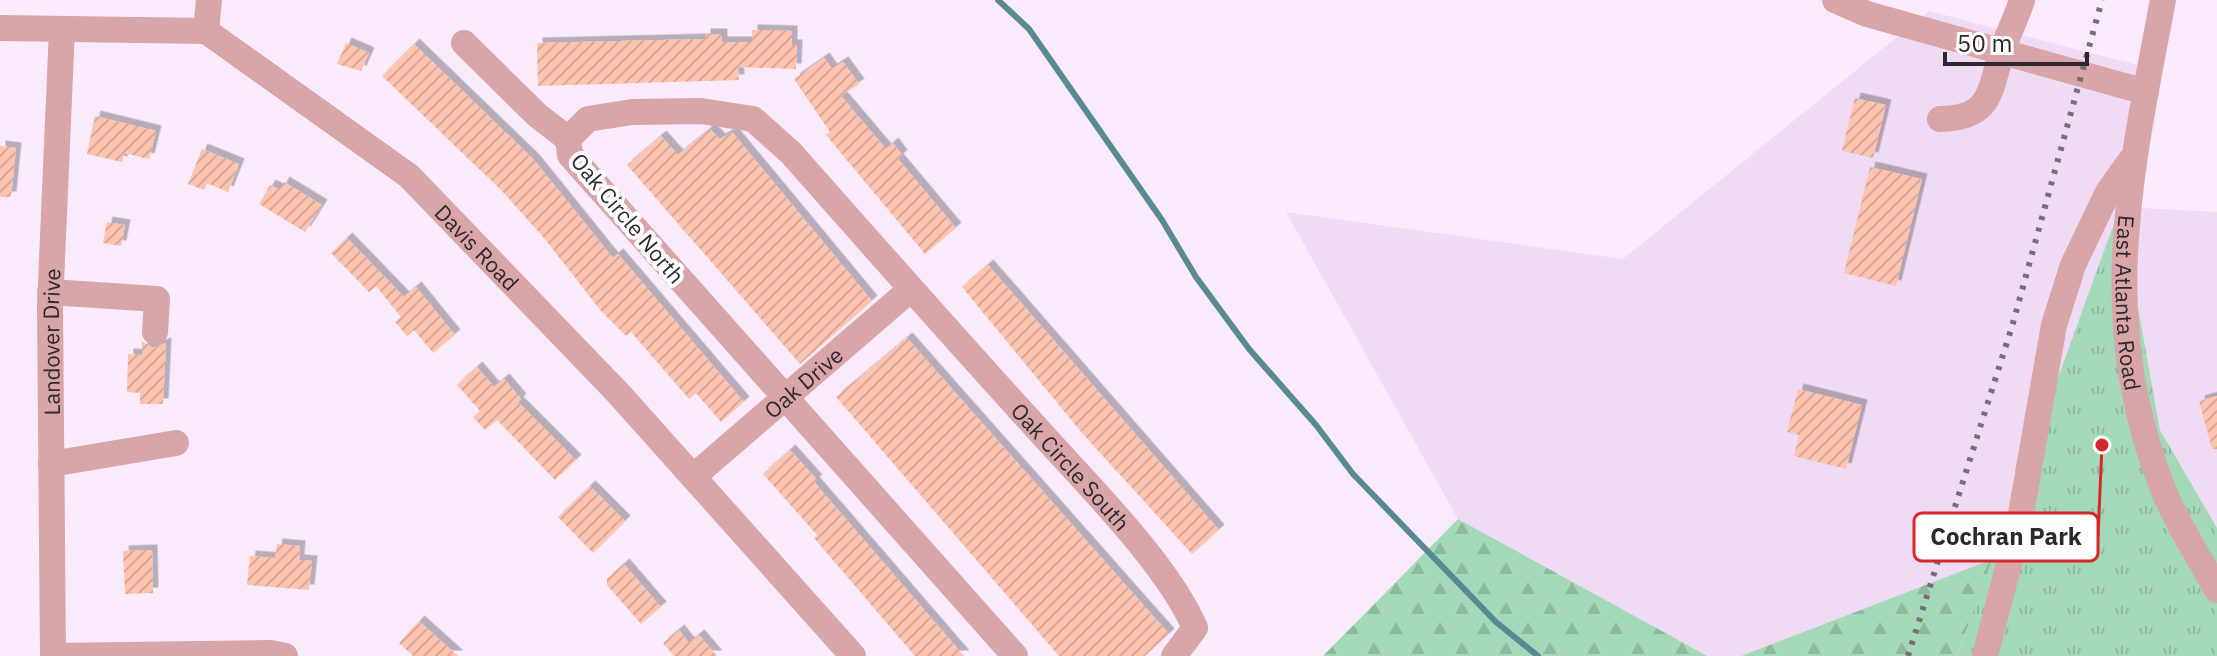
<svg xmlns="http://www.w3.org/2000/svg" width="2217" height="656" viewBox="0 0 2217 656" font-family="'IBM Plex Sans',sans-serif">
  <defs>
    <pattern id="forest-firs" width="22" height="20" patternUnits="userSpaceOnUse" patternTransform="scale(2)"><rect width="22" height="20" fill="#a3d9b8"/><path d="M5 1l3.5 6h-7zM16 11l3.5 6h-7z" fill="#8dba9e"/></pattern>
    <pattern id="park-tufts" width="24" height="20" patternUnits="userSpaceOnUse" patternTransform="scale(2)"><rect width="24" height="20" fill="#a3d9b8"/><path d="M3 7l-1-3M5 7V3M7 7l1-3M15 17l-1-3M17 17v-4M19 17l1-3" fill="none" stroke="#8dba9e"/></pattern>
    <pattern id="building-hatch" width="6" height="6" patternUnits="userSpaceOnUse" patternTransform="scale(2)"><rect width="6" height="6" fill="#ffc4af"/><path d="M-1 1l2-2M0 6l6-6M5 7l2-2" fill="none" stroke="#dba897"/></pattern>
    <filter id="shadow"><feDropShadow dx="5.5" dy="-5.5" stdDeviation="0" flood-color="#0004"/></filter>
  </defs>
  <rect width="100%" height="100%" fill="#f9eafc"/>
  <path fill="#f0dbf4" d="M 1929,11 L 2153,69 L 2121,207 L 2217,212 L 2217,528 L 2160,430 L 2120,208 L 1993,559 L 1741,656 L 1707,656 L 1458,519 L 1286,212 L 1623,259 Z"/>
  <path fill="url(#forest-firs)" d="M 1458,519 L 1680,641 L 1707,656 L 1323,656 Z
    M 1993,559 L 1957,656 L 1741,656 Z"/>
  <path fill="url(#park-tufts)" d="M 2120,207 L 2160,430 L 2217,528 L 2217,656 L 1957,656 Z"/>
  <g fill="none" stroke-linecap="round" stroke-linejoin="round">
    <path stroke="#5a8996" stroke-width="6" d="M 998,0 L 1029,29 L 1162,220 L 1196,277 L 1249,349 L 1316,425 L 1353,474 L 1496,622 L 1538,656"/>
  </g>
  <path fill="url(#building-hatch)" filter="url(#shadow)" d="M 752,30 L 792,31 L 792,45 L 797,45 L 796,69 L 738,67 L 739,80 L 538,86 L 537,43 L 705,39 L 705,34 L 722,34 L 722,42 L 752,42 Z
    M 346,43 L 369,53 L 361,71 L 337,64 Z
    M 414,44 L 534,160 L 613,258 L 618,254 L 744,402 L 721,422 L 696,393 L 689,399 L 631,332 L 626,336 L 601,311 L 544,238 L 502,191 L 382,76 Z
    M 824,58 L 832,69 L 843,62 L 859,84 L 841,96 L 886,149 L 893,143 L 902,155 L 898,159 L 956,228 L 925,254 L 826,135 L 830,132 L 794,79 Z
    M 1855,98 L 1886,105 L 1873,158 L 1842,151 Z
    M 95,116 L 156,131 L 149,159 L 124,153 L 122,162 L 87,154 Z
    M 710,129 L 720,139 L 732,132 L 872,301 L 800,364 L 627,165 L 661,136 L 678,155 Z
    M 0,146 L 16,148 L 11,197 L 0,197 Z
    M 202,149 L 239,164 L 228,192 L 207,183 L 204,190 L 188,184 Z
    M 1870,167 L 1922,179 L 1896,286 L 1844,273 Z
    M 284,182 L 322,205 L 305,232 L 259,204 L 270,185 L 280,190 Z
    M 107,222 L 125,225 L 121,246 L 103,243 Z
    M 347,238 L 404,297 L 416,287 L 455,335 L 433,353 L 414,330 L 407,336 L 395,322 L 401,317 L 376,286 L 369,292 L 331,253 Z
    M 988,265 L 1219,530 L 1192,554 L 1082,433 L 962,287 Z
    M 907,338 L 1169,634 L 1145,656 L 1059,656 L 836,397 Z
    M 142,341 L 153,348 L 166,343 L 163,404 L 140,404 L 140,393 L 127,392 L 128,354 L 142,355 Z
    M 477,367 L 494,387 L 504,379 L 521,399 L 518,402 L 576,460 L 555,480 L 497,420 L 485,430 L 473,417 L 480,411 L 457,385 Z
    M 1798,389 L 1862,405 L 1846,469 L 1794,456 L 1799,435 L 1787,432 Z
    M 2217,396 L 2217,449 L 2212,449 L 2199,401 Z
    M 790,450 L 817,480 L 814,482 L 964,656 L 915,656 L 814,538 L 817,535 L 763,474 Z
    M 590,486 L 625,521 L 593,553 L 558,517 Z
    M 277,544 L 300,546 L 299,560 L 312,561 L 309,590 L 247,585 L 250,556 L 275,558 Z
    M 152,550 L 153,593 L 125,594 L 123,551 Z
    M 624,564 L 661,607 L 641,624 L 607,585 L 607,579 Z
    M 419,621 L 458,656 L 413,656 L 399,643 Z
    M 679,630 L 689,643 L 699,635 L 717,656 L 674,656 L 663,643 Z"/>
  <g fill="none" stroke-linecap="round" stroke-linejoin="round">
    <g stroke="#d8a5a8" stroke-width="26">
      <path d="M 1835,0 L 1867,14 L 2146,92"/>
      <path id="s1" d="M 2163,0 C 2130,174 2095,322 2165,494 C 2179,527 2200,559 2217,590"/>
      <path id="s2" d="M 0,28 L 206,31 L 409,176 L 619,394 L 853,656"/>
      <path d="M 206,31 L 209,0"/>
      <path d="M 464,43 L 537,115 L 568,139"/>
      <path d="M 1940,119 C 1994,118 1989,89 2003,48 C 2009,32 2017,16 2022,0"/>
      <path d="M 50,292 L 157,299 L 155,332"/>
      <path d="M 51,464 L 176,443"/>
      <path id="s3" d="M 694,476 L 911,289"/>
      <path id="s4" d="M 53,656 L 50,306 L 62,29"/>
      <path d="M 53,656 L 271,653 L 285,656"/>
      <path id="s5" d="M 1015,656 L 570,155 L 568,139 L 588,119 L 632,112 L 701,111 L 753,119 L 791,153 C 874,247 957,341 1042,434 C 1088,485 1169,566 1195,628 L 1174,656"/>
      <path d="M 1985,656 L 2019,525 L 2054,325 L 2073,265 L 2108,192 L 2130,161"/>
    </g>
    <path stroke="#776e79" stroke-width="6" stroke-dasharray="4 8" stroke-linecap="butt" d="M 1908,656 L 2013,323 L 2102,0"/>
  </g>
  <g text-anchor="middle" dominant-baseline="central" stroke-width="8" stroke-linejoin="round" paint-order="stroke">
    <g font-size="22" fill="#2d272e" stroke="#fff">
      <text transform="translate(628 218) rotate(50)">Oak Circle North</text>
      <text stroke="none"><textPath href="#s2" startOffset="554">Davis Road</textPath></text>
      <text stroke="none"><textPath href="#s1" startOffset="306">East Atlanta Road</textPath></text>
      <text stroke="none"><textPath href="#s4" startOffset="314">Landover Drive</textPath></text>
      <text stroke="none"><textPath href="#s3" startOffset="144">Oak Drive</textPath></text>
      <text stroke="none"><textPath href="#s5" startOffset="1352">Oak Circle South</textPath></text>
    </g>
  </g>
  <path fill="none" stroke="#d62828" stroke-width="3" d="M2102 445L2098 537"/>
  <circle fill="#d62828" stroke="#fff" stroke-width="3" cx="2102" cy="445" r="8"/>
  <rect fill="#fff" stroke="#d62828" stroke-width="3" x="1914" y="513" width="184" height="48" rx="8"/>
  <g font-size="24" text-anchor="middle" font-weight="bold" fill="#2d272e">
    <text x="2006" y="545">Cochran Park</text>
  </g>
  <path d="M1945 52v12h142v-12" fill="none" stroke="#2d272e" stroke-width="4"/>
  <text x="1957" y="52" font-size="24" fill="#2d272e" stroke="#ffffff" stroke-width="6" paint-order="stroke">50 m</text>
</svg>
